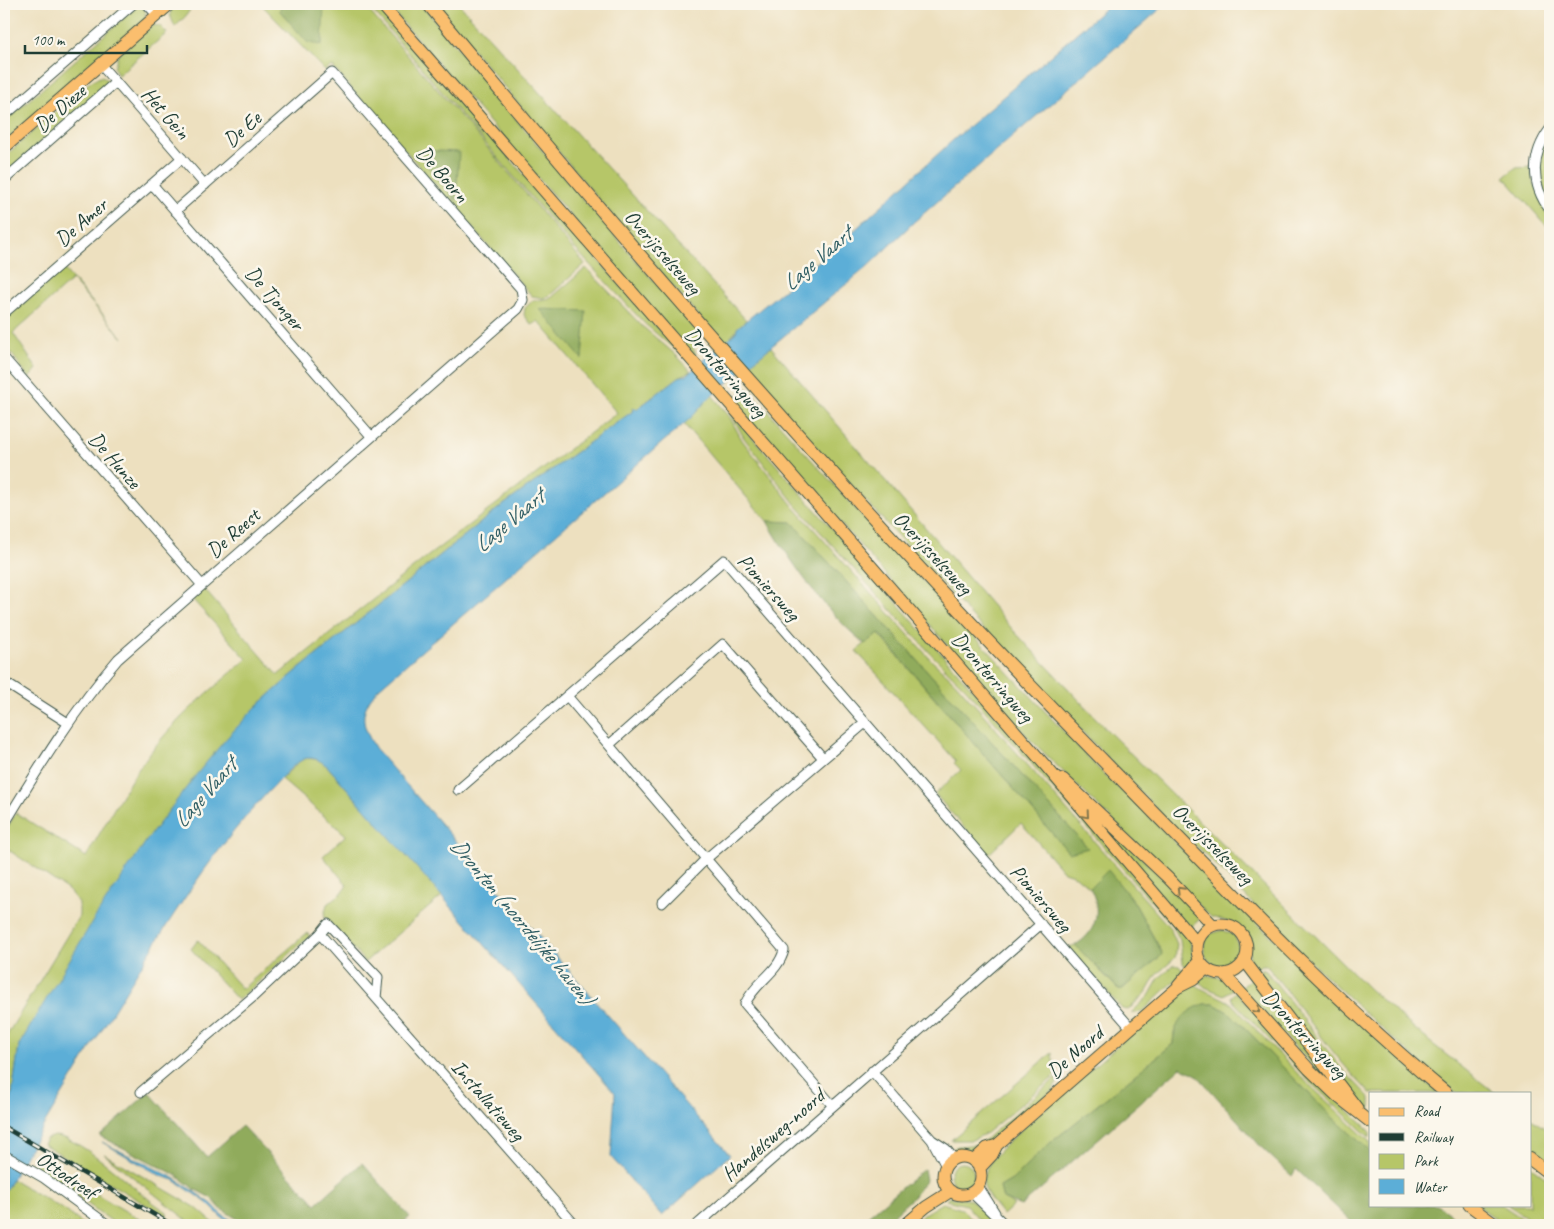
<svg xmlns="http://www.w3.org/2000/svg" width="1554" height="1229" viewBox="0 0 1554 1229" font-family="Caveat,sans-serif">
  <rect width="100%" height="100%" fill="#fbf7ec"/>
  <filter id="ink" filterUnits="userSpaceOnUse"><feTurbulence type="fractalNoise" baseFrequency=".02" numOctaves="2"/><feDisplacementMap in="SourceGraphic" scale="10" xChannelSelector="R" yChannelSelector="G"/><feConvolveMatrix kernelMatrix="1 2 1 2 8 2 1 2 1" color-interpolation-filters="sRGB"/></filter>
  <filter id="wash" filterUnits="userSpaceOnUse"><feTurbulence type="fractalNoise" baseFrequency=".0096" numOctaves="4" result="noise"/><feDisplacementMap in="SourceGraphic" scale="20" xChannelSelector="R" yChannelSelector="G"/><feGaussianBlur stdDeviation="1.12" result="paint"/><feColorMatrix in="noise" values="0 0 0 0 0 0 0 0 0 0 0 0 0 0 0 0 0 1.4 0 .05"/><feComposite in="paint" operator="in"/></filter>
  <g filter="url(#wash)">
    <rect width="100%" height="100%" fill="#ede0bf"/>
    <path fill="#b6c668" stroke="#6a824e" d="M 140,4 L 146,11 L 144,20 L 4,142 L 4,122 Z
      M 176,4 L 194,4 L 185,17 L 175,27 L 170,15 L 172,7 Z
      M 261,4 L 281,4 L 280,11 L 321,45 L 324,4 L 363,4 L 476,134 L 585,264 L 550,295 L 543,298 L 532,296 L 332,66 L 325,71 Z
      M 367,4 L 375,4 L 679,353 L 645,324 L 578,252 Z
      M 387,4 L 421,4 L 568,182 L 703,338 L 693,347 L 696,354 L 693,356 Z
      M 435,4 L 459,4 L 746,320 C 737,328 733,335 723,344 L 627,233 Z
      M 153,25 L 160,26 L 167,33 L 118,75 L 114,68 L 118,55 Z
      M 102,76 L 107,80 L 108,84 L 4,175 L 4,157 L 90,82 Z
      M 1550,133 L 1550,202 C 1535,175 1535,160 1550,133 Z
      M 1531,167 L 1533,181 L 1550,214 L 1550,230 L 1504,177 L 1515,168 Z
      M 63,268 L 123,338 L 72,280 L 13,333 L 37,369 L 29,378 L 4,343 L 4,320 Z
      M 586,268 L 642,326 L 676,355 L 691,371 L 679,377 L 637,409 L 632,409 L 633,411 L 495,511 L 293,674 L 255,708 L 19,1045 L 11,1101 L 4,1093 L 4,1040 L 79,916 L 79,903 L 68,890 L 4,847 L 4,833 L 16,813 L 86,857 C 110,817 132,772 163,737 C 188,708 218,684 247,659 L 192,599 L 204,589 L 278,675 L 424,559 L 617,413 L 538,321 L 532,325 L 524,315 L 525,308 L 532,301 L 551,298 Z
      M 771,347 L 1013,630 L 1109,732 L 1370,990 L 1430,1042 L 1495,1093 L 1455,1093 C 1392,1039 1332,983 1273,925 C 1241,893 1212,857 1176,829 L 974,619 L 756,381 L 757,379 L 743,368 Z
      M 747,388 L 853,506 L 1111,782 L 1130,797 L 1224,892 L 1438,1093 L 1370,1093 C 1331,1055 1301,1007 1266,965 L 1261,965 L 1256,969 L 1250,960 L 1248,941 L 1242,930 L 1233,923 L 1211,917 L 1029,738 L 728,395 L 730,393 L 736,397 Z
      M 712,395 L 729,416 L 742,440 L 793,506 L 932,661 L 955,682 L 1170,928 L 1177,944 L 1175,958 L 1156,975 L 1146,993 L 1128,1010 L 1122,1009 L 1069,947 L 1075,945 L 1118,989 L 1123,989 L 1162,952 L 1134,902 L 1108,871 L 1090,888 L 1076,876 L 1064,872 L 1021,823 L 988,855 L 935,794 L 961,770 L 954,763 L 956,761 L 856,651 L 878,633 L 1069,852 L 1088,848 L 792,522 L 767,521 L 683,423 Z
      M 730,412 L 1190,938 L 1193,957 L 1187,969 L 1183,963 L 1180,940 L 1173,926 L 967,690 L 932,655 L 795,504 L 744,438 Z
      M 307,758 L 320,760 L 328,767 L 442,896 L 365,962 L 324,916 L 327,904 L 342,893 L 347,885 L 323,856 L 346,835 L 281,779 L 301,760 Z
      M 1075,793 L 1202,917 L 1189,929 Z
      M 1223,930 L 1235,936 L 1239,949 L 1234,961 L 1222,966 C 1205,965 1198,947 1210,934 Z
      M 307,933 L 310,936 L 238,1000 L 191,949 L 198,940 L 242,989 Z
      M 1174,965 L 1179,966 L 1184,972 L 1142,1012 L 1131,1013 L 1149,996 L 1159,978 Z
      M 1261,969 L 1266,971 L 1276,983 L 1341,1068 L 1370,1098 L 1370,1114 L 1356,1099 L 1258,972 Z
      M 1206,975 L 1222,978 L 1233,989 L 1224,995 L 1205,987 L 1198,981 Z
      M 1254,976 L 1341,1096 L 1241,988 Z
      M 1194,983 C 1205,993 1220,995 1232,1004 L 1301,1077 L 1370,1142 L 1370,1151 L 1331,1116 L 1231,1014 L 1214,1004 L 1204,1004 L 1174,1032 L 1173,1044 L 1049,1144 L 1012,1180 L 1000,1187 L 1003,1199 L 1014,1205 L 1003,1215 C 997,1207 988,1198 985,1189 C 977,1168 1002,1150 1014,1136 L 1171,999 Z
      M 1236,992 L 1335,1098 L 1370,1131 L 1370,1138 L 1308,1080 L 1232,1000 L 1231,996 Z
      M 1052,1053 L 1055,1076 L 985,1134 L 972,1140 L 951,1140 Z
      M 1056,1078 L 1057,1083 L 1053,1090 L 1001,1135 L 972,1154 L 951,1150 L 958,1146 L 980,1144 Z
      M 1530,1118 L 1550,1132 L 1550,1167 L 1530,1153 Z
      M 54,1136 C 83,1136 139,1196 167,1212 L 167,1217 L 43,1144 L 46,1139 Z
      M 104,1154 L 195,1207 L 216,1225 L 193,1225 Z
      M 35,1158 L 42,1162 L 149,1225 L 117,1225 L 31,1163 Z
      M950 1175a12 12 0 1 1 24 0a12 12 0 1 1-24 0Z
      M 1530,1166 L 1550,1181 L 1550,1225 L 1538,1225 L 1508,1205 L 1530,1205 Z
      M 12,1179 L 66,1211 L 84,1225 L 4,1225 L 4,1193 Z
      M 949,1197 L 971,1200 L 996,1225 L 984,1225 L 966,1205 L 946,1200 Z
      M 942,1203 L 962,1209 L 978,1225 L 913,1225 L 924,1214 Z
      M 1477,1205 L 1502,1205 L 1532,1225 L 1505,1225 Z"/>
    <path fill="#90ab5c" stroke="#587448" d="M 281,4 L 324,4 L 322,45 L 308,43 L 280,11 Z
      M 415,150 L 459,152 L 456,201 Z
      M 540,309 L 586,311 L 582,359 Z
      M 767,521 L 792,522 L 1088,848 L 1069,853 L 879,633 L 865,644 C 828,615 790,562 767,521 Z
      M 1108,870 L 1134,902 L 1162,953 L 1161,956 L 1122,989 L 1119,989 L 1075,945 C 1097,933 1102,909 1090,888 Z
      M 1204,1004 L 1214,1004 L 1231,1014 L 1331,1116 L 1370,1151 L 1370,1205 L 1437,1205 L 1465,1225 L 1355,1225 L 1296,1169 L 1292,1176 L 1263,1149 L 1197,1075 L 1181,1067 L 1021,1206 L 1003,1199 L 1000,1187 L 1012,1180 L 1049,1144 L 1173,1044 C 1174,1023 1184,1011 1204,1004 Z
      M 149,1092 L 207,1157 L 242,1126 L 316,1204 L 362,1163 L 410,1217 L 400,1225 L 246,1224 L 221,1209 L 211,1198 L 194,1189 L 176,1175 L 100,1136 Z
      M 924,1169 L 926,1180 L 913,1197 L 883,1225 L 857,1225 Z"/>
    <path fill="#5caed7" stroke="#3e7686" d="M 1110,4 L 1166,4 L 915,221 L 867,267 L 708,399 L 692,417 L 627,473 L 379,688 C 357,712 361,726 378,752 L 730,1155 L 662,1216 L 611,1157 L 615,1093 L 328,767 C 321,761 314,756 304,759 C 291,765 278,782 268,792 C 205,859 159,937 111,1015 C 75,1074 38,1133 4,1193 L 4,1122 L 11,1101 L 19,1045 L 94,919 L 149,837 L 196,775 L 225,740 L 255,708 L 293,674 L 495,511 L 633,411 L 632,408 L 637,409 L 679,377 L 687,375 L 736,332 L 737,328 L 835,248 L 952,141 Z
      M 102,1142 L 176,1179 L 212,1204 L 222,1215 L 241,1225 L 235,1225 L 221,1217 L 207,1203 L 174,1180 L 161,1176 Z"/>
  </g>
  <g filter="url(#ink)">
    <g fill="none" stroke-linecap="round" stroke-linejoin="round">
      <defs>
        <path id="minor" d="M 147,4 L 157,15
          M 100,64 L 205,185
          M 4,116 L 133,4
          M 1550,129 C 1531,154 1530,184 1550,210
          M 4,180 L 116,82
          M 152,184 L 371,436
          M 4,313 L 182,158
          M 4,358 L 201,584
          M 4,682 L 68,723
          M 567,696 L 784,950 C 779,972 754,983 745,1004 L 833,1106
          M 609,745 L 723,644 L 823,758
          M 458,790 L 724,560 L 1131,1028
          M 4,825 C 39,767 74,710 118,659 L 518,309 L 523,300 L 521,289 L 332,73 L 175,211
          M 662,903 L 707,858 L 865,723
          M 320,934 L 575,1225
          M 872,1071 L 932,1140 L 946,1166
          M 141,1092 L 253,997 L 320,934 L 328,924 L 378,977 L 376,998
          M 932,1140 L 946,1149 L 954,1159
          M 4,1155 L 44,1178 L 108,1225
          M 978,1186 L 995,1213
          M 971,1192 L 1005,1225
          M 697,1225 L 1041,924"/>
        <path id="major" d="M 381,4 L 1044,764 L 1197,943
          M 4,148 L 170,4
          M 1063,779 L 1168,878 L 1213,925
          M1197 949a25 25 0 1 1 50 0a25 25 0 1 1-50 0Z
          M 1244,960 L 1357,1108
          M 1224,974 L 1309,1069 L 1338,1097 L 1370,1122
          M 1178,986 L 1199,961
          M943 1176a19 19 0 1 1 38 0a19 19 0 1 1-38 0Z
          M 973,1161 L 987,1148 L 997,1145
          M 979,1169 L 992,1155 L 997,1145 L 1177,988 L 1193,980 L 1206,969
          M 1469,1205 L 1496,1225
          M 905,1225 L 926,1207 L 951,1191"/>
        <path id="highway" d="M 428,4 C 651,274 882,537 1128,786 C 1231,891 1333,999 1446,1093
          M 1530,1159 L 1550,1174"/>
      </defs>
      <use href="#minor" stroke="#3e5549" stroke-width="11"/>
      <use href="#major" stroke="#3e5549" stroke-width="13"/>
      <use href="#highway" stroke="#3e5549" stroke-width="14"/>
      <use href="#minor" stroke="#fff" stroke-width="9"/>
      <use href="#major" stroke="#fabe6e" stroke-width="11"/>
      <use href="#highway" stroke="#fabe6e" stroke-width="12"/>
      <defs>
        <path id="rail" d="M 4,1127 L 172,1225"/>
      </defs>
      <use href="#rail" stroke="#1f3d34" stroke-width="4.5"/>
      <use href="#rail" stroke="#fbf7ec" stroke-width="2.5" stroke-dasharray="8" stroke-linecap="butt"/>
    </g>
    <defs><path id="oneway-chevron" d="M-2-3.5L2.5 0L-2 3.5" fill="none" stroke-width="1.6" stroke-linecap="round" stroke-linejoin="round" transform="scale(1.25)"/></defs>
    <g stroke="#82774e">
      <use href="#oneway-chevron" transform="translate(1086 815) rotate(49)"/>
      <use href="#oneway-chevron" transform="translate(1180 890) rotate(-134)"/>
      <use href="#oneway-chevron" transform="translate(1257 1010) rotate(48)"/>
    </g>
  </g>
  <g text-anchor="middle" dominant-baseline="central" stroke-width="5" stroke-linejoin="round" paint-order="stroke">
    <g font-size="21" fill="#1f3d34" stroke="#fbf7ec">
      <text transform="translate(60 108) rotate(-41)">De Dieze</text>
      <text transform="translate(166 113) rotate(49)">Het Gein</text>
      <text transform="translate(242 129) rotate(-41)">De Ee</text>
      <text transform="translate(443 174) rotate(49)">De Boorn</text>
      <text transform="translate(81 222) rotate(-41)">De Amer</text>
      <text transform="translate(663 252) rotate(49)">Overijsselseweg</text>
      <text transform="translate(275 298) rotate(49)">De Tjonger</text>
      <text transform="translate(726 372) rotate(49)">Dronterringweg</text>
      <text transform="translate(115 460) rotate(49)">De Hunze</text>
      <text transform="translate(233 533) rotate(-41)">De Reest</text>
      <text transform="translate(933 553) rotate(47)">Overijsselseweg</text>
      <text transform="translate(769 587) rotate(48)">Pioniersweg</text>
      <text transform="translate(993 677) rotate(49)">Dronterringweg</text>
      <text transform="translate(1213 844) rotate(45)">Overijsselseweg</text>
      <text transform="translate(1041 898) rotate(49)">Pioniersweg</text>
      <text transform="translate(1305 1034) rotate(47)">Dronterringweg</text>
      <text transform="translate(1075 1052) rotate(-41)">De Noord</text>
      <text transform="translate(488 1100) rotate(49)">Installatieweg</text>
      <text transform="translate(773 1135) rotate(-41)">Handelsweg-noord</text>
      <text transform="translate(67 1175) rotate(34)">Ottodreef</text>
    </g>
    <g font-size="22" font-style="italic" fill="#315f65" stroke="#fbf7ec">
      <text transform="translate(817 259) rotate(-41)">Lage Vaart</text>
      <text transform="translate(509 521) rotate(-40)">Lage Vaart</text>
      <text transform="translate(205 793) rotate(-49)">Lage Vaart</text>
      <text transform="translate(522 921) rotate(50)">Dronten (noordelijke haven)</text>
    </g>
  </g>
  <rect width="1554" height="1229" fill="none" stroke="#fbf7ec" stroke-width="20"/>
  <rect x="1369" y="1092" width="162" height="115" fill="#fbf7ec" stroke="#a3ada2"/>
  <rect x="1379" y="1108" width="25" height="8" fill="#fabe6e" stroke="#a3ada2"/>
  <text x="1414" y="1116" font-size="15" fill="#1f3d34">Road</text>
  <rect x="1379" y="1133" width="25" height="8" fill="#1f3d34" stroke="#a3ada2"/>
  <text x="1414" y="1142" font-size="15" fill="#1f3d34">Railway</text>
  <rect x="1379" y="1154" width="25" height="15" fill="#b6c668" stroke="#a3ada2"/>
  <text x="1414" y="1166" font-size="15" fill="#1f3d34">Park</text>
  <rect x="1379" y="1179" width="25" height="15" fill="#5caed7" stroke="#a3ada2"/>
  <text x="1414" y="1192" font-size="15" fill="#1f3d34">Water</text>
  <path d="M25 45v8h122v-8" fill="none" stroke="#1f3d34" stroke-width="2.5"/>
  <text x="32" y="45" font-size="15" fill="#1f3d34" stroke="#fbf7ec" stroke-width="4" paint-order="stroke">100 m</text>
</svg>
